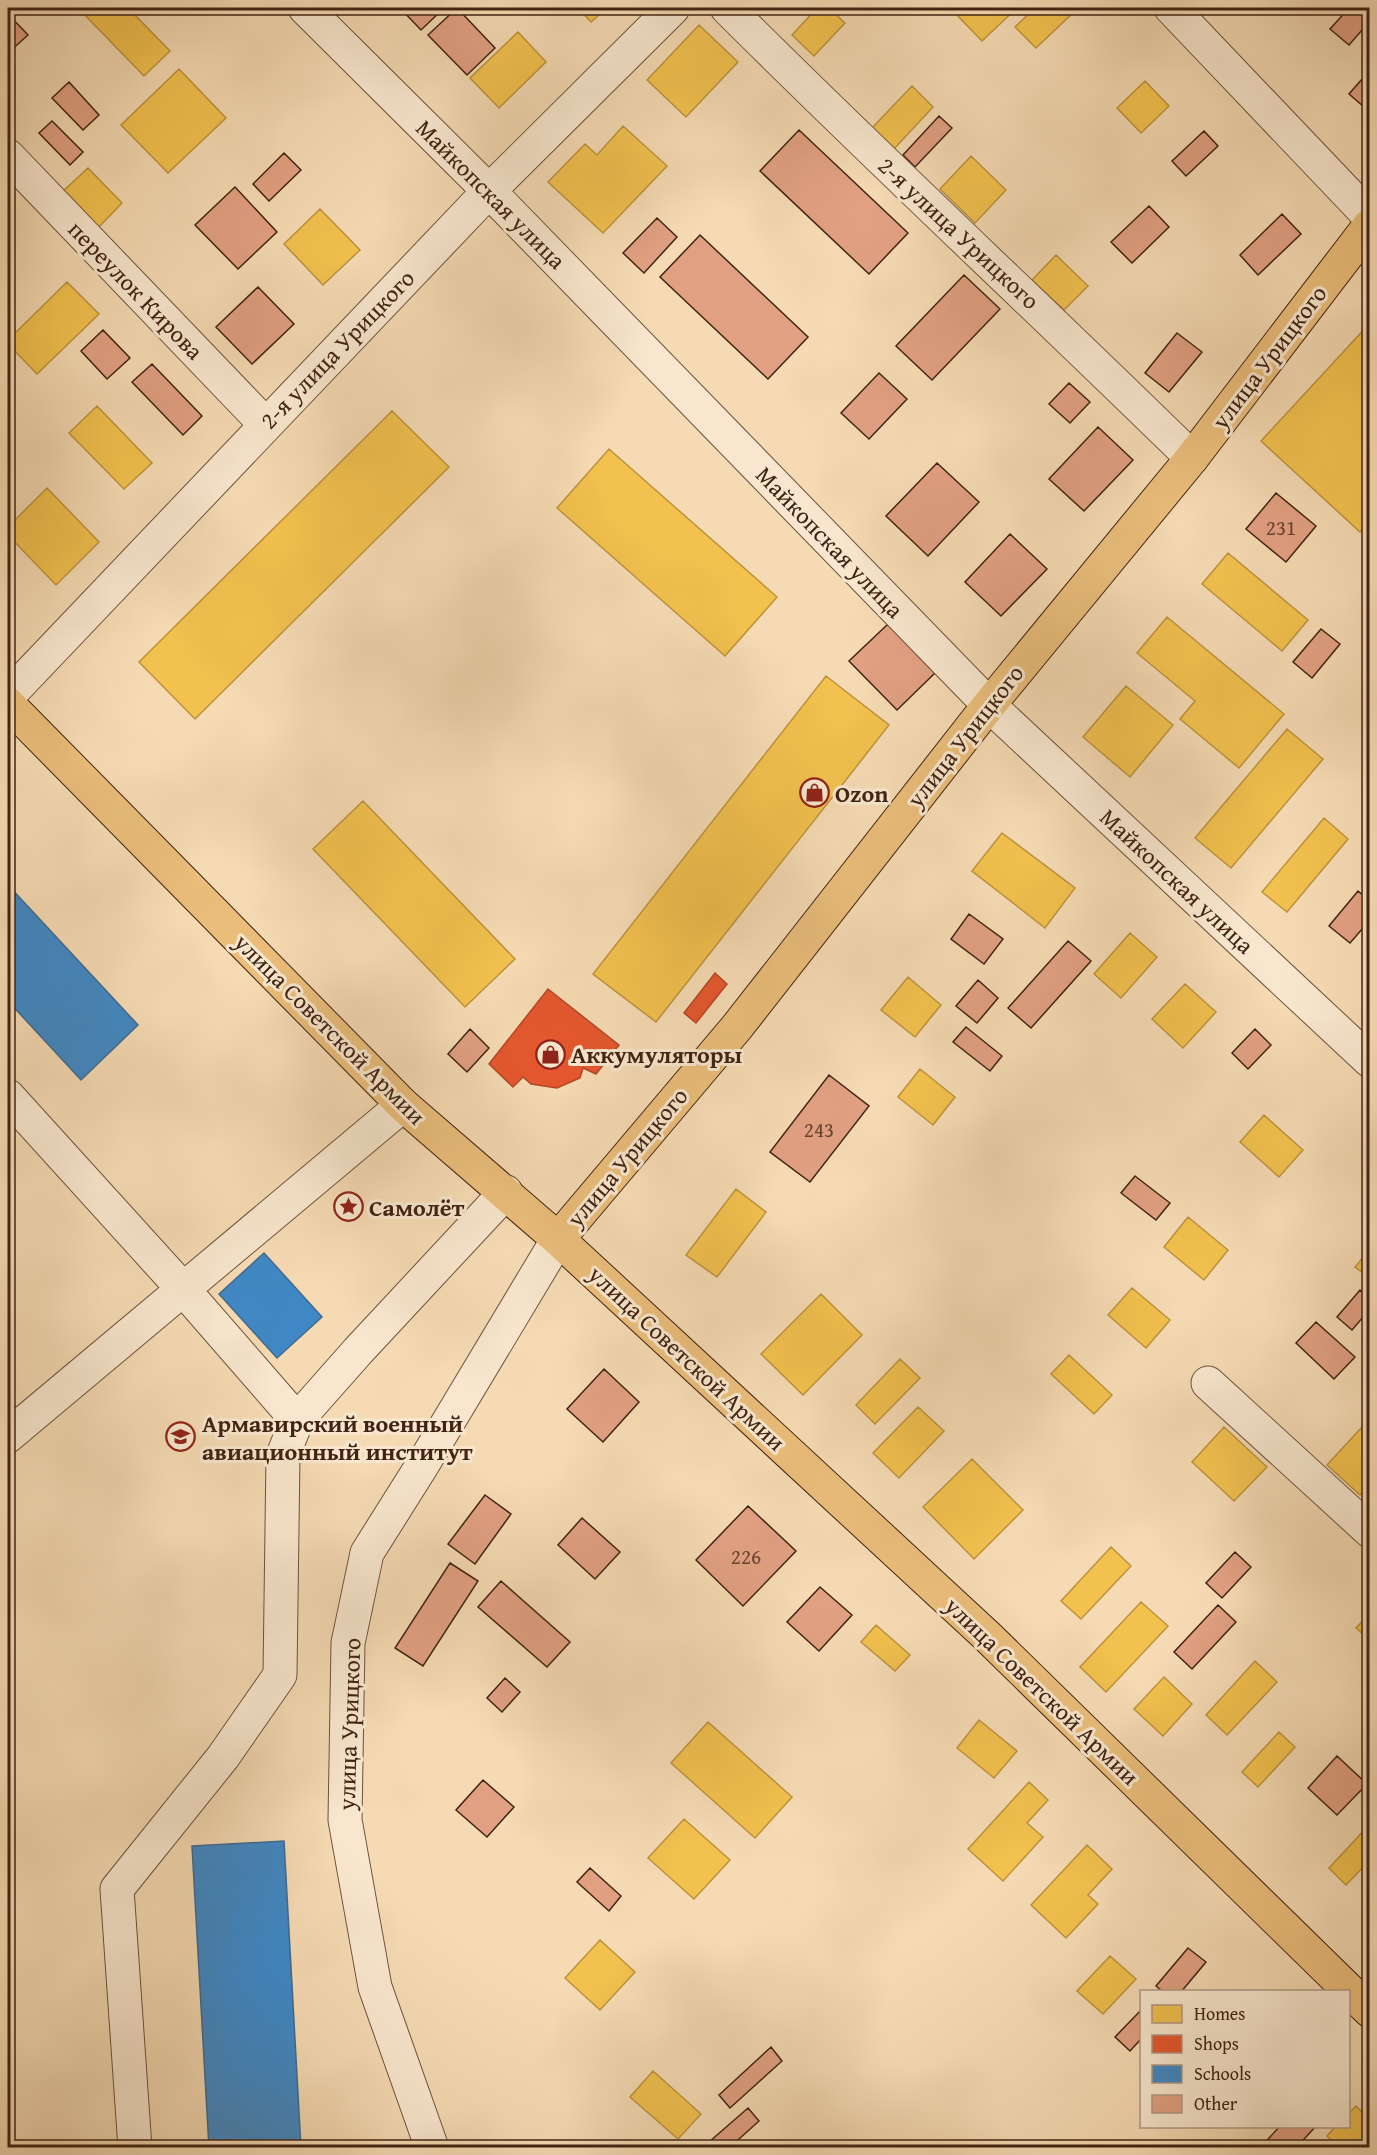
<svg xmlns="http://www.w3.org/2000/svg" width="1377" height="2155" viewBox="0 0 1377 2155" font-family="'Gentium Book Plus',serif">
  <rect width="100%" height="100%" fill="#f5dab3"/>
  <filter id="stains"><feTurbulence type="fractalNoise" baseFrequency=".00333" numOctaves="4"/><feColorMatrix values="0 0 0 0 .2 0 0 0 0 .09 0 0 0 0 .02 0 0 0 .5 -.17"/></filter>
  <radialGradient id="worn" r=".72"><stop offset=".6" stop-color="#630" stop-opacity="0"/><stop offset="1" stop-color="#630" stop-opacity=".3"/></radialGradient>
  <path fill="#f2c14e" stroke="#bd923c" stroke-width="1.5" d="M 78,8 L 128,8 L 170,51 L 144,76 Z
    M 578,8 L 607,8 L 591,22 Z
    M 817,8 L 829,8 L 845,23 L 814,56 L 792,35 Z
    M 950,8 L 1017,8 L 982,41 Z
    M 1035,8 L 1070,8 L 1074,12 L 1036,48 L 1015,27 Z
    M 699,25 L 738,62 L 686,117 L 647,80 Z
    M 518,32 L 546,62 L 499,108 L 470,78 Z
    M 179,69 L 226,118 L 168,173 L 121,125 Z
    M 1145,81 L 1169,106 L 1141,133 L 1117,108 Z
    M 912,86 L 933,107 L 894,149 L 872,128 Z
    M 623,126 L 667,166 L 603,233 L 548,182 L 585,144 L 597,155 Z
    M 971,156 L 1006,190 L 975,223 L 940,189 Z
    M 88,168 L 122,203 L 96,230 L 61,193 Z
    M 320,209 L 360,250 L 323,285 L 284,244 Z
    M 1056,255 L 1088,286 L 1064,310 L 1032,280 Z
    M 67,282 L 99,314 L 37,374 L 8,344 L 8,340 Z
    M 1370,323 L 1370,522 L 1360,532 L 1261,441 Z
    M 97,406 L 152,463 L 124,489 L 69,433 Z
    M 392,411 L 449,467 L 195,719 L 139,662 Z
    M 609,449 L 777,597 L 725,656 L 557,508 Z
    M 47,488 L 99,542 L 56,585 L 8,535 L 8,527 Z
    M 1228,553 L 1308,620 L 1282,651 L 1202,584 Z
    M 1167,617 L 1284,714 L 1239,768 L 1180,719 L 1195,701 L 1137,653 Z
    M 826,676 L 889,725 L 656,1022 L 593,974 Z
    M 1126,686 L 1173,725 L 1130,777 L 1083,737 Z
    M 1287,729 L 1323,759 L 1231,868 L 1195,838 Z
    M 363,801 L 515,959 L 465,1007 L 313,849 Z
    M 1324,818 L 1348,839 L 1287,912 L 1262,892 Z
    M 1002,833 L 1075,888 L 1045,928 L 972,871 Z
    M 1130,933 L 1157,957 L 1121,998 L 1094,974 Z
    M 908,977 L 941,1005 L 915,1037 L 881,1010 Z
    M 1185,984 L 1216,1012 L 1183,1048 L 1152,1019 Z
    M 920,1069 L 955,1097 L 933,1125 L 898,1097 Z
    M 1264,1115 L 1303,1150 L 1279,1177 L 1240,1142 Z
    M 736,1189 L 766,1212 L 717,1277 L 686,1255 Z
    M 1188,1217 L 1228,1250 L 1204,1280 L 1164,1247 Z
    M 1370,1249 L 1370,1278 L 1355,1267 Z
    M 1132,1288 L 1170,1320 L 1146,1348 L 1108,1315 Z
    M 821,1294 L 862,1335 L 803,1395 L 761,1354 Z
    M 1069,1355 L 1112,1395 L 1094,1414 L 1051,1374 Z
    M 900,1359 L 920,1378 L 875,1424 L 856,1405 Z
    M 918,1407 L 944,1431 L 899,1478 L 873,1453 Z
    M 1224,1427 L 1267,1467 L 1234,1501 L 1192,1462 Z
    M 1362,1427 L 1370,1434 L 1370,1484 L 1360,1495 L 1327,1465 Z
    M 972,1459 L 1023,1510 L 974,1559 L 923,1507 Z
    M 1111,1547 L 1131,1566 L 1081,1619 L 1061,1601 Z
    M 1141,1602 L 1168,1626 L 1106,1692 L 1080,1667 Z
    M 1370,1613 L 1370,1640 L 1356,1628 Z
    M 876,1625 L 910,1655 L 895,1671 L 861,1642 Z
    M 1255,1661 L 1277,1682 L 1227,1735 L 1206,1715 Z
    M 1164,1677 L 1192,1704 L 1163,1736 L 1134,1709 Z
    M 979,1720 L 1017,1751 L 994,1778 L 957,1748 Z
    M 708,1722 L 792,1797 L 755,1838 L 671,1763 Z
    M 1279,1732 L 1295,1747 L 1258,1787 L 1242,1772 Z
    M 1029,1782 L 1048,1800 L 1027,1823 L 1043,1837 L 1003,1881 L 968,1849 Z
    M 684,1819 L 730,1860 L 694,1899 L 648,1858 Z
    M 1370,1824 L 1370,1860 L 1346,1885 L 1329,1868 Z
    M 1087,1845 L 1112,1869 L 1088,1895 L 1098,1904 L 1066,1938 L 1031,1905 Z
    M 600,1940 L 635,1972 L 600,2010 L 565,1978 Z
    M 1110,1956 L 1136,1979 L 1103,2014 L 1077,1991 Z
    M 653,2071 L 701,2114 L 678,2139 L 630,2097 Z
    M 1356,2106 L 1370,2120 L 1370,2148 L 1339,2148 L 1327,2136 L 1336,2126 L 1348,2126 L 1348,2114 Z"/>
  <path fill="#e4572e" stroke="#b34726" stroke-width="1.5" d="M 715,973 L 727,984 L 696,1023 L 684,1013 Z
    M 548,989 L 619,1045 L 596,1074 L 583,1068 L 580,1078 L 557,1088 L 531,1084 L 523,1077 L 513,1087 L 489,1064 Z"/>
  <path fill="#3f88c5" stroke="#406a90" stroke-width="1.5" d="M 8,885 L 138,1025 L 81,1080 L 8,1001 Z
    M 264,1253 L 322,1317 L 277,1358 L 219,1294 Z
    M 284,1841 L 301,2148 L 209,2148 L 192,1846 Z"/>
  <path fill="#e1a082" stroke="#412313" stroke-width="1.5" d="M 400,8 L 444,8 L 421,30 Z
    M 457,8 L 495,48 L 467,75 L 428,35 Z
    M 1349,8 L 1370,8 L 1370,21 L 1349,45 L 1330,29 Z
    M 8,14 L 28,35 L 9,52 L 8,51 Z
    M 1370,70 L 1370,112 L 1349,94 Z
    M 69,82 L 99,115 L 83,130 L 52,98 Z
    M 939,116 L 952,128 L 915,167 L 903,155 Z
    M 52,121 L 83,152 L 70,165 L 39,133 Z
    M 799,130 L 908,233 L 869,274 L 760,171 Z
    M 1204,131 L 1218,146 L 1186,176 L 1172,161 Z
    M 284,153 L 301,170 L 269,201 L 253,184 Z
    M 235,187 L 277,232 L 238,269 L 195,225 Z
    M 1149,206 L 1169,227 L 1132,263 L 1111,242 Z
    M 1282,214 L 1301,234 L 1258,275 L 1240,255 Z
    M 657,218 L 677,237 L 644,273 L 623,253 Z
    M 700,235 L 808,337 L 768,379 L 660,277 Z
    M 964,275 L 1000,309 L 932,380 L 896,346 Z
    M 258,287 L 294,324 L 252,364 L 216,327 Z
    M 103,330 L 130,358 L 107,379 L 81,351 Z
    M 1177,333 L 1202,352 L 1169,392 L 1145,373 Z
    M 152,364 L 202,416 L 183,435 L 132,382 Z
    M 879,373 L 907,399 L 869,439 L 841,413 Z
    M 1069,383 L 1090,402 L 1070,423 L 1049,404 Z
    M 1098,427 L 1133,460 L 1084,511 L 1049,479 Z
    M 937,463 L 979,502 L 928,556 L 886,516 Z
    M 1276,493 L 1316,526 L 1286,562 L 1246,529 Z
    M 1010,534 L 1047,569 L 1001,616 L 965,582 Z
    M 888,624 L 935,673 L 897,710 L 849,661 Z
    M 1321,629 L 1340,644 L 1312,678 L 1293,662 Z
    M 1358,891 L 1370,901 L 1370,920 L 1350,943 L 1329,926 Z
    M 969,914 L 1003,939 L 984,964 L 951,939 Z
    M 1068,941 L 1091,961 L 1031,1028 L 1008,1008 Z
    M 978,980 L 998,998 L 977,1023 L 956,1006 Z
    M 966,1027 L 1002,1056 L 990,1071 L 953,1042 Z
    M 470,1029 L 489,1048 L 467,1072 L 448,1054 Z
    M 1255,1029 L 1271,1045 L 1248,1069 L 1232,1053 Z
    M 829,1075 L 869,1106 L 810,1182 L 770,1152 Z
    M 1135,1176 L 1170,1203 L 1156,1220 L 1121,1193 Z
    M 1360,1290 L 1370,1299 L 1370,1309 L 1352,1330 L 1337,1317 Z
    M 1316,1322 L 1355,1357 L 1334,1379 L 1296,1343 Z
    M 604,1369 L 639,1402 L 603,1442 L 567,1409 Z
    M 485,1495 L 511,1514 L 475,1564 L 448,1544 Z
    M 748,1506 L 796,1551 L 743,1606 L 696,1560 Z
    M 582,1518 L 620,1552 L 595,1579 L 558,1545 Z
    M 1235,1552 L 1251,1567 L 1222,1598 L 1206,1583 Z
    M 450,1563 L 478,1581 L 423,1666 L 395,1648 Z
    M 501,1581 L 570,1642 L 547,1667 L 478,1607 Z
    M 820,1587 L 852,1615 L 819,1651 L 787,1622 Z
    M 1218,1605 L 1236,1622 L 1192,1669 L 1174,1652 Z
    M 505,1678 L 520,1692 L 502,1712 L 487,1698 Z
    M 1337,1756 L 1367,1784 L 1337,1815 L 1308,1788 Z
    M 483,1780 L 514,1807 L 487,1837 L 456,1810 Z
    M 590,1868 L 621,1896 L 609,1911 L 577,1882 Z
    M 1188,1948 L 1206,1962 L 1181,1992 L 1163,1992 L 1156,1986 Z
    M 1142,2009 L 1142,2038 L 1130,2051 L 1115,2037 Z
    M 771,2047 L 782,2061 L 730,2108 L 719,2095 Z
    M 748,2108 L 759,2121 L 729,2148 L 714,2148 L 709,2142 Z
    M 1280,2126 L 1316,2126 L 1296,2148 L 1260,2148 Z"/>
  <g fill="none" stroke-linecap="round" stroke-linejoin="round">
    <defs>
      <path id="minor" d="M 305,8 L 489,191 L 989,705 L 1370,1061
        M 727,8 C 880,161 1038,307 1192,458
        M 1171,8 L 1370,217
        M 8,156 L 265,424
        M 8,696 L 489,191 L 673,8
        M 8,1096 L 183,1289 L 297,1420
        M 1208,1383 L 1370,1531
        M 8,1436 L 403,1105
        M 135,2148 L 117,1889 L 223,1757 L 280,1675 L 283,1455 L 297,1420 L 358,1351 L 506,1192
        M 432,2148 L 375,1987 L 345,1820 L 348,1643 L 367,1553 L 423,1464 L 558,1239"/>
      <path id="major" d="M 8,704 L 403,1105 L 558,1239 L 987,1636 L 1370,2011
        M 558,1239 L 737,1027 L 989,705 L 1192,458 L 1370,225"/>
    </defs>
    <use href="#minor" stroke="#6e513b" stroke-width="35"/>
    <use href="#major" stroke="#412313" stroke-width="35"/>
    <use href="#minor" stroke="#f8e7ce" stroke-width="33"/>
    <use href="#major" stroke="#eabd7a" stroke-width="33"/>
  </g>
  <defs>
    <symbol id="shop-ring" viewBox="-11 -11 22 22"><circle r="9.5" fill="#f8e7ce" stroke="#8f2418" stroke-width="1.5"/><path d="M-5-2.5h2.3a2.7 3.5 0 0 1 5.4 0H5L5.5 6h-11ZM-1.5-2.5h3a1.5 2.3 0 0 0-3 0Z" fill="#8f2418"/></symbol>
    <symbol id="sight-ring" viewBox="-11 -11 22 22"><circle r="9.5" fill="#f8e7ce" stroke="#8f2418" stroke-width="1.5"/><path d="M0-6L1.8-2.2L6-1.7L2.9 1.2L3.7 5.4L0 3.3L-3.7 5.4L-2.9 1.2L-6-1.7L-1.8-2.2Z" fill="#8f2418"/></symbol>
    <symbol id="university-ring" viewBox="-11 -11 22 22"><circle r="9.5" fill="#f8e7ce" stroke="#8f2418" stroke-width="1.5"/><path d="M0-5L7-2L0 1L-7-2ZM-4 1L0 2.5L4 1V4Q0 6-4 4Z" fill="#8f2418"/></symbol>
  </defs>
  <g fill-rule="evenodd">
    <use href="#shop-ring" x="798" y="776" width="33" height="33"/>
    <use href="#shop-ring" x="534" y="1038" width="33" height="33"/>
    <use href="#sight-ring" x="332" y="1190" width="33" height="33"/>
    <use href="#university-ring" x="164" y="1420" width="33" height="33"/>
  </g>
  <g text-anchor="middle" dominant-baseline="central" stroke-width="6" stroke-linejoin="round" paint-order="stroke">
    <g font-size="21" fill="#69422f">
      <text x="1281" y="527">231</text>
      <text x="819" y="1129">243</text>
      <text x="746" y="1556">226</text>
    </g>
    <g font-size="24" fill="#412313" stroke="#f8e7ce">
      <text transform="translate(491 194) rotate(45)">Майкопская улица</text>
      <text transform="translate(959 233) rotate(43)">2-я улица Урицкого</text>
      <text transform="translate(136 290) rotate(46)">переулок Кирова</text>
      <text transform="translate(337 349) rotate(-46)">2-я улица Урицкого</text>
      <text transform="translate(1269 357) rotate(-53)">улица Урицкого</text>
      <text transform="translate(830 542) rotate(46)">Майкопская улица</text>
      <text transform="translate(965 736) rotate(-52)">улица Урицкого</text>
      <text transform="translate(1177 881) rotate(43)">Майкопская улица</text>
      <text transform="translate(330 1029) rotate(45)">улица Советской Армии</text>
      <text transform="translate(627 1157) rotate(-50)">улица Урицкого</text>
      <text transform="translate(687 1358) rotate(43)">улица Советской Армии</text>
      <text transform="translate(1042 1691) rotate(44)">улица Советской Армии</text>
      <text transform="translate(349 1724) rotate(-88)">улица Урицкого</text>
    </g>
    <g font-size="24" font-weight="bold" fill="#412313" stroke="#f8e7ce" text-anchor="start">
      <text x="835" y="793">Ozon</text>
      <text x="571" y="1054">Аккумуляторы</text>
      <text x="369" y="1207">Самолёт</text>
      <text x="202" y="1423">Армавирский военный<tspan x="202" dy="28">авиационный институт</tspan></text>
    </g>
  </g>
  <rect width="1377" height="2155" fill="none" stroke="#f5dab3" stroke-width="30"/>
  <rect x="9" y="9" width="1359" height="2137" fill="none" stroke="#412313" stroke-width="3"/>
  <rect x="15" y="15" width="1347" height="2125" fill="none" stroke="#412313" stroke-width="1.5"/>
  <rect x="1140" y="1990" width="210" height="138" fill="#f8e7ce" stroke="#af9983" stroke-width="1.5"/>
  <rect x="1152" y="2005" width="30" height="18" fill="#f2c14e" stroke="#af9983" stroke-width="1.5"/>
  <text x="1194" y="2020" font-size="18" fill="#412313">Homes</text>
  <rect x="1152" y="2035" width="30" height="18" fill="#e4572e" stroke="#af9983" stroke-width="1.5"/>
  <text x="1194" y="2050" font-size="18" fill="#412313">Shops</text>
  <rect x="1152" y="2065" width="30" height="18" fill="#3f88c5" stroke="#af9983" stroke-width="1.5"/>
  <text x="1194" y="2080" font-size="18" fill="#412313">Schools</text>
  <rect x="1152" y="2095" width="30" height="18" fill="#e1a082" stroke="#af9983" stroke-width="1.5"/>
  <text x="1194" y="2110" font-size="18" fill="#412313">Other</text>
  <rect width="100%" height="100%" filter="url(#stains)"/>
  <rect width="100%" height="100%" fill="url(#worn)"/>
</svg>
